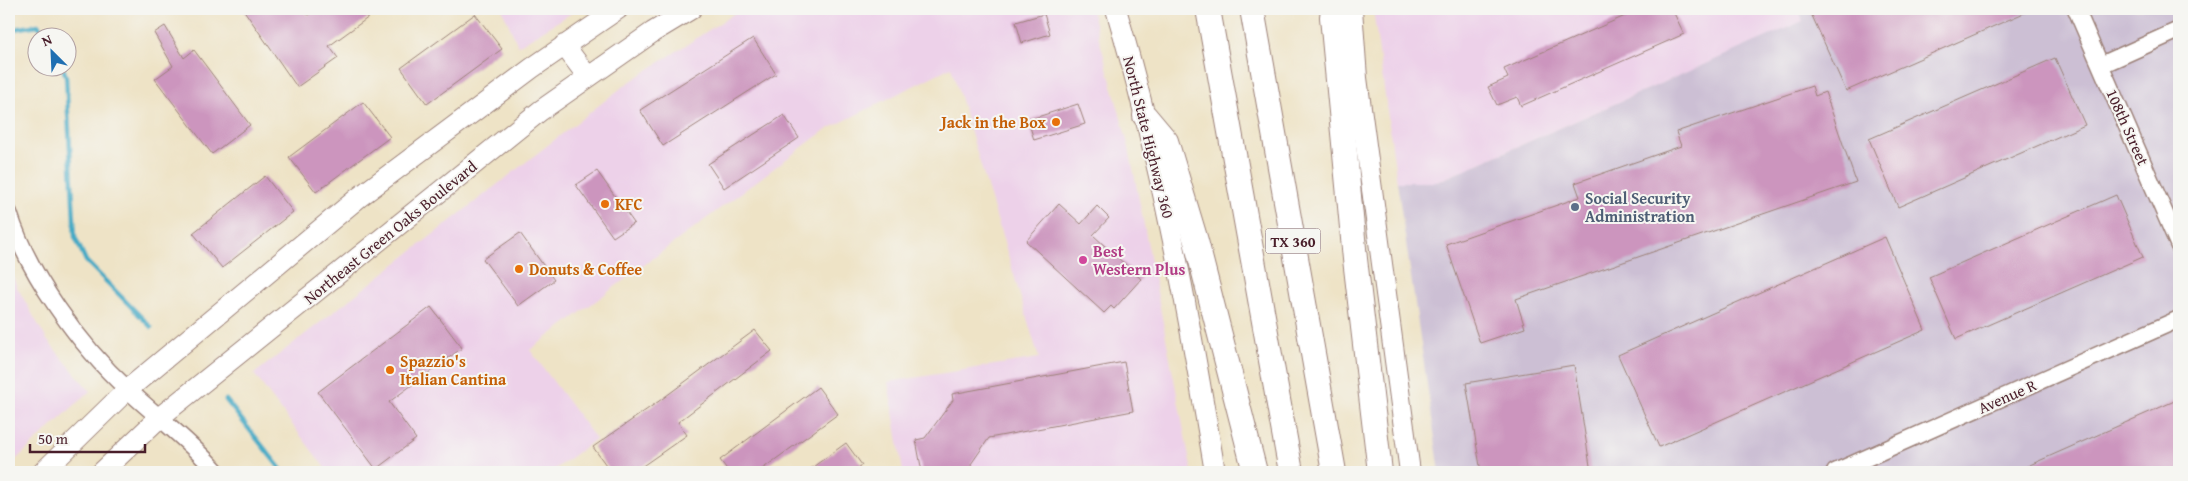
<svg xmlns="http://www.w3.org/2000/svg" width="2188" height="481" viewBox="0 0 2188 481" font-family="'Gentium Book Plus',serif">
  <rect width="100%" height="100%" fill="#f6f6f2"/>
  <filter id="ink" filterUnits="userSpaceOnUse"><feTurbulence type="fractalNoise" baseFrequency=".02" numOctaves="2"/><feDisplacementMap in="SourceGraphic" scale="10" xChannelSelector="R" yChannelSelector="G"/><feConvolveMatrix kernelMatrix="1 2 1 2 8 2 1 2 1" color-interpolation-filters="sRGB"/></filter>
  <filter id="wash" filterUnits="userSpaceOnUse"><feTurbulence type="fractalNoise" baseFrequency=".0096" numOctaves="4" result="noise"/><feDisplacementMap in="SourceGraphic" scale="20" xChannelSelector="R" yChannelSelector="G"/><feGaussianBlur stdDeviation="1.12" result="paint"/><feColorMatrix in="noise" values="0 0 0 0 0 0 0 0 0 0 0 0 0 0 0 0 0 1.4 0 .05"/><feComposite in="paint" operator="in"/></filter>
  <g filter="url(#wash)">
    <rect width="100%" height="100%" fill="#eee3c6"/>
    <path fill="#edd1e9" d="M 502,9 L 578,9 L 518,46 Z
      M 741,9 L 1091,9 L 1129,148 L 1192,472 L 903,472 L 888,382 L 1039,358 L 951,67 L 824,131 L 530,350 L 596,439 L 551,472 L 328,472 L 254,374 L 625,85 Z
      M 1373,9 L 1798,9 L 1804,21 L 1437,182 L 1397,182 Z
      M 9,267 L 17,287 L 47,340 L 90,391 L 9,466 Z"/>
    <path fill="#ccbfd4" d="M 1798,9 L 2179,9 L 2179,472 L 1440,472 L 1397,182 L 1437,182 L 1803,21 Z"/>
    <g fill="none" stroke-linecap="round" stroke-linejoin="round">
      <path stroke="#46aac5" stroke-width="4.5" d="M 9,26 L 14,29 L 38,25 L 48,38
        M 63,68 L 66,77 L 75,237 L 86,261 L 151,327
        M 226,400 L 283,472"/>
    </g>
    <g id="blocks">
      <path fill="#cc95be" d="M 243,9 L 304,9 L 308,15 L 316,9 L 380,9 L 329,46 L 338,58 L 297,87 Z
        M 1641,9 L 1672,9 L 1684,34 L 1521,106 L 1517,97 L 1497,105 L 1488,87 L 1508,78 L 1504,69 Z
        M 1809,9 L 2033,9 L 1846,91 Z
        M 475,14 L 502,49 L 427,104 L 401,68 Z
        M 1044,14 L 1050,34 L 1022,43 L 1016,22 Z
        M 165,26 L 184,58 L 194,50 L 250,125 L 212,154 L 155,79 L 173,66 L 154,33 Z
        M 753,38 L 776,74 L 663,146 L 640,110 Z
        M 2055,58 L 2085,125 L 1898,207 L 1869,139 Z
        M 1812,86 L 1815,96 L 1825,92 L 1856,182 L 1516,299 L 1525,328 L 1480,343 L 1446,244 L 1580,197 L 1575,183 L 1681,146 L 1676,132 Z
        M 363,102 L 390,137 L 316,192 L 289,157 Z
        M 1078,104 L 1085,124 L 1034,140 L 1028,120 Z
        M 784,115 L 799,138 L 724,188 L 708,164 Z
        M 597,171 L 634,223 L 613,237 L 576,185 Z
        M 265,176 L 293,212 L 222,268 L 193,233 Z
        M 2116,195 L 2143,257 L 1956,339 L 1929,277 Z
        M 1059,204 L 1081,224 L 1097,206 L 1109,218 L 1093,235 L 1141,279 L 1114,309 L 1111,306 L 1104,313 L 1026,241 Z
        M 520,233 L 554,280 L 518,306 L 483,259 Z
        M 1885,237 L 1925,330 L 1659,447 L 1618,355 Z
        M 431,307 L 462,348 L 389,402 L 416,439 L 376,469 L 318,392 Z
        M 755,330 L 772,351 L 678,422 L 687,435 L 634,472 L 611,472 L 593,447 L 662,399 Z
        M 1124,362 L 1133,411 L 989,438 L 971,464 L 972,472 L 922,472 L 916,440 L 925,438 L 953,400 L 952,394 Z
        M 1574,365 L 1591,472 L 1481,472 L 1466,383 Z
        M 818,387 L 838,414 L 758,472 L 729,472 L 720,460 Z
        M 2179,399 L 2179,472 L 2014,472 Z
        M 846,443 L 862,465 L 852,472 L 806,472 Z"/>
    </g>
  </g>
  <g filter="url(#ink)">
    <use href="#blocks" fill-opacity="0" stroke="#9c8178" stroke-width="1"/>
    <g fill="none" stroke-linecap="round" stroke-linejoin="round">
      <defs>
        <path id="minor" d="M 2076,9 L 2179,246
          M 2101,65 L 2179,30
          M 9,213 C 28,274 80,346 127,389 C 157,417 190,441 217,472
          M 1835,472 L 2179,319"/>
        <path id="major" d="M 1116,9 C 1161,162 1189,315 1215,472
          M 1352,9 L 1357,78 L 1410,472
          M 564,45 L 588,77
          M 43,472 L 127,390 L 358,198 L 532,68 L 618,9
          M 102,472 L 160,417 L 540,111 L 653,32 L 691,9"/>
        <path id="highway" d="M 1208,9 L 1291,472
          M 1252,9 L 1334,472
          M 1333,9 L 1332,17 L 1355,259 L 1380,472
          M 1145,116 L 1166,141 L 1196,241 L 1255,472"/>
      </defs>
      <use href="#minor" stroke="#9c8178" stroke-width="19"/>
      <use href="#major" stroke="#9c8178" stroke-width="22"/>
      <use href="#highway" stroke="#9c8178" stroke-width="26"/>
      <use href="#minor" stroke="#fff" stroke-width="16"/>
      <use href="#major" stroke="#fff" stroke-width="20"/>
      <use href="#highway" stroke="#fff" stroke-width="24"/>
    </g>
  </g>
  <g fill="#e8710a" stroke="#f6f6f2" stroke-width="2">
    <circle cx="1056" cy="122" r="5"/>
    <circle cx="605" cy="204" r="5"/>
    <circle cx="519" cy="269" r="5"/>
    <circle cx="390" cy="370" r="5"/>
  </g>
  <circle fill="#5c6f8a" stroke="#f6f6f2" stroke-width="2" cx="1575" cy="207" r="5"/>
  <circle fill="#d1479c" stroke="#f6f6f2" stroke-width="2" cx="1083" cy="260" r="5"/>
  <g text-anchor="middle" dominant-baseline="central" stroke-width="4" stroke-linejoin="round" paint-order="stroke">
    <rect fill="#f6f6f2" stroke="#7e6067" stroke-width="1" x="1265.5" y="228.5" width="55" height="25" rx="4"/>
    <g font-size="15" font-weight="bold" fill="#4a1f2b">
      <text x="1293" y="241">TX 360</text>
    </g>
    <g font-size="16" font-weight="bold" fill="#c56008" stroke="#f6f6f2" text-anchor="start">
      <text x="1046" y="122" text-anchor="end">Jack in the Box</text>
      <text x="615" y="204">KFC</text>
      <text x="529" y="269">Donuts &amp; Coffee</text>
      <text x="400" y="361">Spazzio's<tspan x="400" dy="18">Italian Cantina</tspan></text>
    </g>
    <g font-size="16" fill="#4a1f2b" stroke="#f6f6f2">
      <text transform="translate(2128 127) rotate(66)">108th Street</text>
      <text transform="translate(1149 137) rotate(76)">North State Highway 360</text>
      <text transform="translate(390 232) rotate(-39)">Northeast Green Oaks Boulevard</text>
      <text transform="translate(2007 396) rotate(-24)">Avenue R</text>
    </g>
    <g font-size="16" font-weight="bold" fill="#4e5e75" stroke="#f6f6f2" text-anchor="start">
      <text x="1585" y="198">Social Security<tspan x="1585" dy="18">Administration</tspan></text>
    </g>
    <g font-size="16" font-weight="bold" fill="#b23c85" stroke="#f6f6f2" text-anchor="start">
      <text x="1093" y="251">Best<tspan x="1093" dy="18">Western Plus</tspan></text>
    </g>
  </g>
  <rect width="2188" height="481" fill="none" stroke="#f6f6f2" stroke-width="30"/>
  <g transform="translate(52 52) rotate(336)"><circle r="24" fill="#f6f6f2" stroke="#b1a0a2"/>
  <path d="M0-4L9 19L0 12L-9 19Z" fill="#1f6fb2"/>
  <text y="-8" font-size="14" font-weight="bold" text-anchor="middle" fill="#4a1f2b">N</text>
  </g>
  <path d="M30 444v8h115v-8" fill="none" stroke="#4a1f2b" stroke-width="2.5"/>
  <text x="38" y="444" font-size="15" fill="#4a1f2b" stroke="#f6f6f2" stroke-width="4" paint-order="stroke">50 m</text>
</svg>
